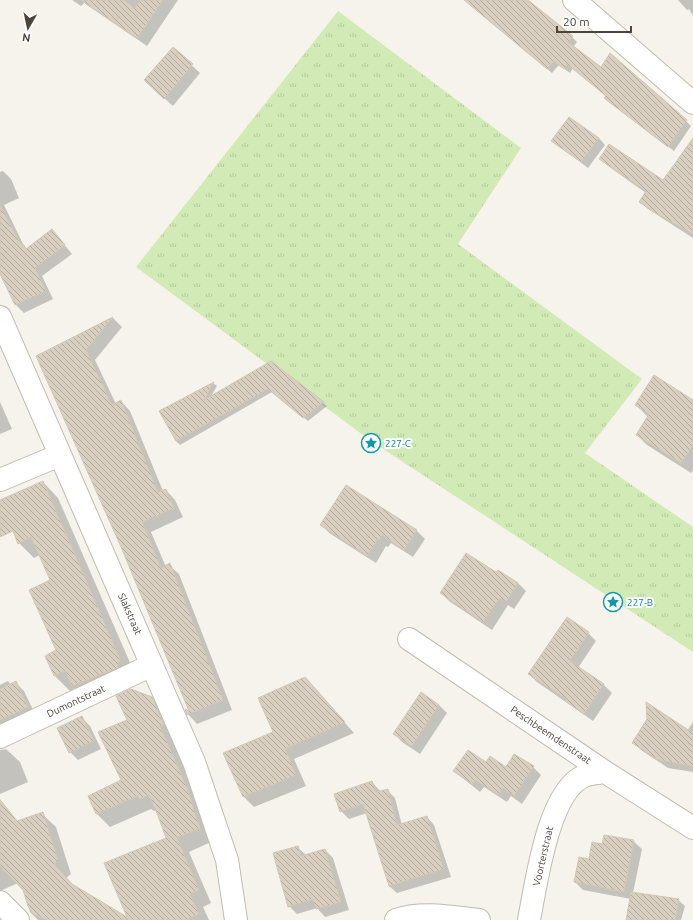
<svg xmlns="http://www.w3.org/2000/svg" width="693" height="920" viewBox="0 0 693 920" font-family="Ubuntu,sans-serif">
  <defs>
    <pattern id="grass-tufts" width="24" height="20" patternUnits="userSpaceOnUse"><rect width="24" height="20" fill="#d2eab5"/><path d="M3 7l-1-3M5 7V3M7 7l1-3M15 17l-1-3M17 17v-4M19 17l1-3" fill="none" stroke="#b6ca9c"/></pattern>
    <pattern id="building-back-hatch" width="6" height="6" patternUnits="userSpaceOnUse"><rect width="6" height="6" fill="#d8cfc1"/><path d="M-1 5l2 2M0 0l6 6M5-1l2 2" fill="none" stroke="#b1aa9e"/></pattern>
  </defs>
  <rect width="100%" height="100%" fill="#f6f3ec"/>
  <path fill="url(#grass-tufts)" d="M 338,11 L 521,148 L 458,244 L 642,379 L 585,453 L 693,527 L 693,652 L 371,441 L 136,267 Z"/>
  <path fill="#0003" d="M 72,0 L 178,0 L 147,46 L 84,3 L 81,6 Z
    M 465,0 L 526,0 L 572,37 L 577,42 L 573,47 L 601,68 L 686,121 L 691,126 L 674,151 L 610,103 L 605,98 L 607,96 L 573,68 L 570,73 L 559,65 L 552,73 Z
    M 678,0 L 693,0 L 693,16 L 689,9 L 687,10 Z
    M 173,48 L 200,73 L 173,106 L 153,88 Z
    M 569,119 L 599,138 L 605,145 L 588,168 L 553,141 Z
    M 693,146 L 693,238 L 648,209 L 640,202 L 646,193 L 608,166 L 601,159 L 664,182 Z
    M 3,171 L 11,179 L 19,198 L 4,205 L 25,248 L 27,249 L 52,230 L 72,254 L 42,276 L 53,299 L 24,313 L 16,305 L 0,271 L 0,172 Z
    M 113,318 L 122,327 L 95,360 L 116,404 L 121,401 L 130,411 L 163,491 L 166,490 L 175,500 L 183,517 L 151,532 L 166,567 L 169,565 L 179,574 L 232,710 L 197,724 L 188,714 L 191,712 L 105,505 L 38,357 Z
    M 271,362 L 327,406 L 308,421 L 272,392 L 180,445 L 176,441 L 160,411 L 213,383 L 217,386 L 211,396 Z
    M 693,401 L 693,470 L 691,473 L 647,445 L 637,435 L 648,417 L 636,405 Z
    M 0,402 L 12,429 L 0,434 Z
    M 43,482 L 58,498 L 135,674 L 88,701 L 75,688 L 70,691 L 55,676 L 57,651 L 51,580 L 40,555 L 34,558 L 19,543 Z
    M 392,515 L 417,531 L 425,539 L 413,557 L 391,543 L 388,547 L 386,546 L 376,563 L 329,533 L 321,524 Z
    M 498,571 L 518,583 L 526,591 L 514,609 L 508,605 L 492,630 L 449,601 L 441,593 L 496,574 Z
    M 588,633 L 596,641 L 578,668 L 604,685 L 612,693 L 593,721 L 537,682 L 529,674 Z
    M 305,678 L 354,733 L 294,759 L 306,786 L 254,807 L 244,797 L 274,732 Z
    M 8,681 L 11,685 L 16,683 L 24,691 L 34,712 L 0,729 L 0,685 Z
    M 151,698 L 165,711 L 213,841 L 189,852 L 211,903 L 203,907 L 209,920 L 38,920 L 30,912 L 24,889 L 18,883 L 0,891 L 0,799 L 18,822 L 42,814 L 56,827 L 71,874 L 66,878 L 73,886 L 130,920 L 167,838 L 157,810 L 154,811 L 151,809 L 110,827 L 97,814 L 123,780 L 129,720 Z
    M 439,705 L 447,713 L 420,754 L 402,742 L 394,733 Z
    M 82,718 L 90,726 L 101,749 L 78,760 L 70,752 Z
    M 693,722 L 693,772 L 668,768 L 641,750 L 633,742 L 687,731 Z
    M 6,749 L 20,762 L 28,782 L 0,794 L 0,750 Z
    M 514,755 L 533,767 L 541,775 L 522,804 L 511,796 L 507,802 L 484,787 L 480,792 L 454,771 L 486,764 L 506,768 Z
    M 372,782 L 381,792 L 387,790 L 395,798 L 402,825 L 427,817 L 434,825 L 451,877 L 397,893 L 389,886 L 367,813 L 349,819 L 341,811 Z
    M 633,841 L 642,849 L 633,893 L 678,900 L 685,906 L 681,920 L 627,920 L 631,899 L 583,890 L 575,882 L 590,860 L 603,845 Z
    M 297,847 L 306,855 L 325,850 L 333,858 L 349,910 L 325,917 L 317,908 L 297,914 L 289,906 Z"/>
  <path fill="url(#building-back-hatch)" stroke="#d3c7b4" d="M 81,0 L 123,0 L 135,8 L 140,0 L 163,0 L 137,38 Z
    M 464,0 L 528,0 L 573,36 L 568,42 L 601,67 L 610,53 L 687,120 L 668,147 L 604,98 L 606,96 L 567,64 L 564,69 L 554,61 L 547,69 Z
    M 173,47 L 193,64 L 164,99 L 144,80 Z
    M 569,117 L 599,138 L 581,162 L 551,141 Z
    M 693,138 L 693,234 L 654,212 L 639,202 L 646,191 L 599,159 L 609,144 L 663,180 Z
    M 0,206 L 22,246 L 24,245 L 26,249 L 52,229 L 65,245 L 35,268 L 46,291 L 15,305 L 0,274 Z
    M 113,317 L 86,350 L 112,405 L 121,400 L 158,492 L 166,489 L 174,508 L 142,522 L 161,568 L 170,563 L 223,700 L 187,715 L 185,709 L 189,711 L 121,547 L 36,356 Z
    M 271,361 L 324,402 L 303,418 L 268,389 L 176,441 L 159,411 L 214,382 L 204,400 Z
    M 654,375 L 693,400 L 693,445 L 681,463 L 636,435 L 649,414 L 635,405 Z
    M 43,481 L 120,659 L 117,668 L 72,686 L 65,671 L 54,676 L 45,656 L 56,650 L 29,590 L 50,580 L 31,537 L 18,544 L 13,531 L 0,537 L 0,500 Z
    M 346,485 L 417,530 L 404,550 L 382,535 L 380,540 L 378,539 L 367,556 L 320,525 Z
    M 466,553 L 496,572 L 498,570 L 518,583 L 506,602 L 500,598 L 483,622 L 440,593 Z
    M 567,617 L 589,632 L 570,661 L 604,684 L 584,714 L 565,701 L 566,699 L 528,674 Z
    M 305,677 L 345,722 L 285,749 L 296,775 L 243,797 L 223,753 L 273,732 L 258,698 Z
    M 16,681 L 28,707 L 0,720 L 0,689 Z
    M 131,689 L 152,697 L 164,724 L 160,726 L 187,788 L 200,828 L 177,838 L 199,890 L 190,894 L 199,914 L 185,920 L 48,920 L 33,914 L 28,906 L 23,890 L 0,866 L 0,800 L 17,821 L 43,812 L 58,860 L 54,864 L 72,884 L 127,917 L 104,863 L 166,838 L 157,813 L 149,795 L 140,799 L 138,796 L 96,814 L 88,796 L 121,780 L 98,732 L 127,720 L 116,696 Z
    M 421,692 L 439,705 L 412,746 L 393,734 Z
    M 646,702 L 693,733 L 693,766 L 659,760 L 632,743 L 647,719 Z
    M 82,716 L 94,741 L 69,753 L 57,728 Z
    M 468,750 L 486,762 L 490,756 L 506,767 L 514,754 L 534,766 L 514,796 L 503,788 L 499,795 L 475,780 L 472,784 L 453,771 Z
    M 372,781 L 376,792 L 388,789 L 397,825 L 427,816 L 444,869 L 389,886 L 363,804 L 340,812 L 334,794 Z
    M 604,835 L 634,840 L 624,892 L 574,882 L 579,857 L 589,859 L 592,842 L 602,844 Z
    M 298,846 L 301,856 L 325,849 L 341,902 L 316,909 L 313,899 L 288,907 L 273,853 Z
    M 631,892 L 679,899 L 675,920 L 626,920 Z"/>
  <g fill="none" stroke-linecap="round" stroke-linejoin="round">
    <defs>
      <path id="minor" d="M 574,0 L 693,103
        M 0,317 L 194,762 L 227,860 L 236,920
        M 0,480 L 60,455
        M 409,639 L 605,772 L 693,828
        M 0,737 L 152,665
        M 0,902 L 18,920
        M 396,920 C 422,911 452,917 479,920
        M 529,920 C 536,885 548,791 584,776 C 591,773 599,773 605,772"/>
    </defs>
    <use href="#minor" stroke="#c2bbae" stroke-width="24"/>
    <use href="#minor" stroke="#fff" stroke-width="22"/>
  </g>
  <defs>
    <symbol id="sight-ring" viewBox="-11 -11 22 22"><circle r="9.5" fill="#fff" stroke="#0f9aa8" stroke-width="1.5"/><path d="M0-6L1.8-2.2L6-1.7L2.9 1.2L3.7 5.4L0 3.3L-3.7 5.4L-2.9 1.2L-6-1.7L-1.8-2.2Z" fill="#0f9aa8"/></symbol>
  </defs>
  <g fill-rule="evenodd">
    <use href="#sight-ring" x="360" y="432" width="22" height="22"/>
    <use href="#sight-ring" x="602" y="591" width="22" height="22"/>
  </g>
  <g text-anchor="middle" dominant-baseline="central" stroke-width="4" stroke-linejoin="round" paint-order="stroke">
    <g font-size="10" fill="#0d838f" stroke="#fff" text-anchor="start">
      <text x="385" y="443">227-C</text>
      <text x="627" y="602">227-B</text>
    </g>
    <g font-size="10" fill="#4b4439" stroke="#fff">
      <text transform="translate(130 614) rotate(66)">Slakstraat</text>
      <text transform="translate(76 701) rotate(-25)">Dumontstraat</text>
      <text transform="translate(551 735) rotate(34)">Peschbeemdenstraat</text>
      <text transform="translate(543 856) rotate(-77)">Voorterstraat</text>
    </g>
  </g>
  <g transform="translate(28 28) rotate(189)" stroke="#ffffff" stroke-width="3" paint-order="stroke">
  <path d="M0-3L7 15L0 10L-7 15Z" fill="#4b4439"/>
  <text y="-6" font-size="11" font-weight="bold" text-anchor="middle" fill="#4b4439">N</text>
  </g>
  <path d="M557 26v6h74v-6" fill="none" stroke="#4b4439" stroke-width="2"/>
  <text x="563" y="26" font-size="12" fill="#4b4439" stroke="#ffffff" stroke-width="3" paint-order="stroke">20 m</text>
</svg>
